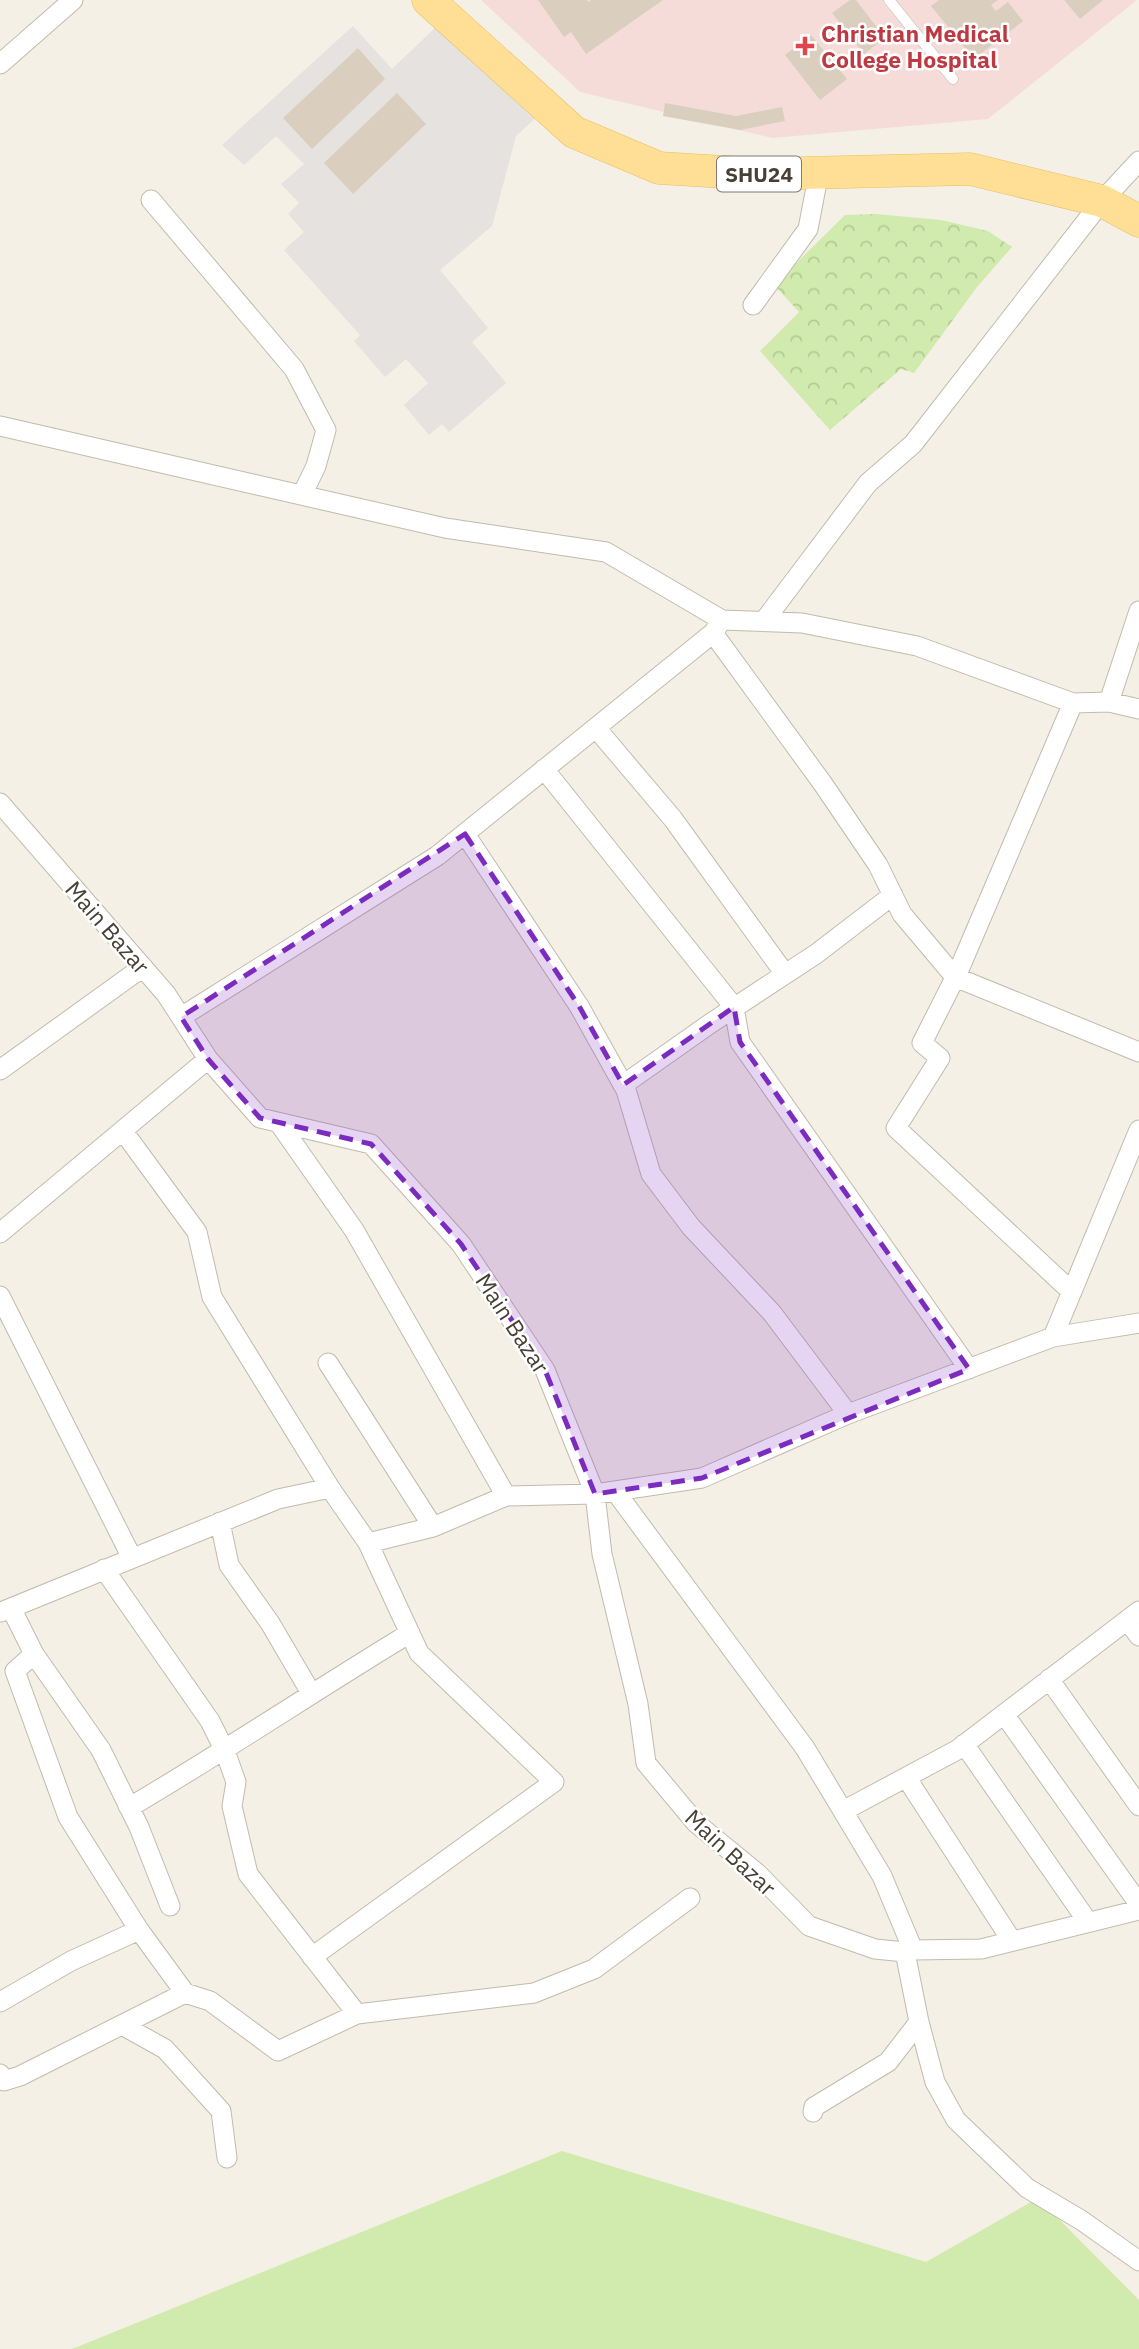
<svg xmlns="http://www.w3.org/2000/svg" width="1139" height="2349" viewBox="0 0 1139 2349" font-family="'IBM Plex Sans',sans-serif">
  <defs>
    <pattern id="park-crowns" width="20" height="18" patternUnits="userSpaceOnUse" patternTransform="scale(1.75)"><rect width="20" height="18" fill="#d0ebad"/><path d="M2 6a3 3 0 1 1 6 0M12 15a3 3 0 1 1 6 0" fill="none" stroke="#b4cb95"/></pattern>
  </defs>
  <rect width="100%" height="100%" fill="#f4f0e6"/>
  <path fill="#f6dcd9" d="M 481,0 L 1137,0 L 988,119 L 772,138 L 580,92 Z"/>
  <path fill="#d0ebad" d="M 562,2151 L 926,2262 L 1038,2198 L 1139,2300 L 1139,2349 L 72,2349 Z"/>
  <path fill="url(#park-crowns)" d="M 876,214 L 941,220 L 988,231 L 1012,247 L 977,287 L 914,373 L 901,369 L 830,430 L 760,351 L 799,312 L 774,285 L 845,215 Z"/>
  <path fill="#e5e2df" d="M 353,26 L 392,69 L 437,26 L 539,115 L 516,136 L 492,226 L 440,270 L 488,328 L 472,342 L 506,383 L 449,432 L 442,424 L 429,435 L 404,405 L 428,383 L 406,359 L 385,377 L 354,341 L 360,335 L 284,250 L 304,232 L 288,214 L 299,203 L 281,184 L 304,164 L 276,136 L 244,165 L 222,145 Z"/>
  <path fill="#dacebe" d="M 538,0 L 587,0 L 588,2 L 591,0 L 663,0 L 586,54 L 571,32 L 564,37 Z
    M 850,0 L 856,0 L 885,38 L 864,54 L 832,13 Z
    M 939,0 L 998,0 L 991,5 L 996,11 L 1008,2 L 1023,21 L 974,59 L 959,41 L 971,31 L 966,24 L 954,34 L 931,6 Z
    M 1064,0 L 1103,0 L 1080,19 Z
    M 811,35 L 847,79 L 820,100 L 785,55 Z
    M 358,48 L 385,79 L 312,149 L 283,118 Z
    M 397,93 L 426,124 L 353,194 L 324,163 Z
    M 665,103 L 736,116 L 782,107 L 785,121 L 740,130 L 663,116 Z"/>
  <g fill="none" stroke-linecap="round" stroke-linejoin="round">
    <defs>
      <path id="lane" d="M 889,0 L 953,79"/>
      <path id="street" d="M 0,64 L 73,0
        M 151,200 L 294,369 L 326,430 L 316,466 L 302,495
        M 753,305 L 808,229 L 819,172
        M 0,426 L 445,528 L 606,552 L 722,620 L 802,623 L 917,646 L 1073,703 L 1109,702 L 1139,709
        M 764,621 L 868,483 L 913,444 L 1102,201 L 1139,161
        M 713,633 L 823,784 L 878,865 L 902,914 L 955,977 L 1139,1052
        M 1109,702 L 1139,611
        M 596,728 L 673,819 L 785,974
        M 544,769 L 734,1007 L 740,1042 L 969,1369
        M 0,803 L 166,994 L 208,1059 L 260,1118 L 371,1144 L 461,1244 L 545,1370 L 595,1494 L 602,1554 L 638,1704 L 646,1763 L 696,1823 L 757,1873 L 809,1926 L 875,1949 L 905,1952
        M 465,834 L 579,1006 L 626,1090 L 651,1174 L 691,1227 L 772,1313 L 848,1414 L 1053,1337 L 1139,1130
        M 181,1017 L 437,856 L 713,633 L 722,620
        M 0,1070 L 143,967
        M 623,1085 L 711,1023 L 816,954 L 893,895
        M 279,1123 L 354,1230 L 506,1496
        M 123,1131 L 197,1232 L 212,1297 L 330,1488 L 368,1543 L 419,1653 L 554,1782 L 312,1957
        M 0,1233 L 208,1059
        M 1072,1292 L 896,1128 L 940,1058 L 922,1043 L 958,972 L 1073,703
        M 0,1296 L 132,1558
        M 1053,1337 L 1139,1323
        M 328,1363 L 433,1527
        M 615,1491 L 805,1748 L 882,1876 L 913,1950 L 905,1952 L 919,2022 L 935,2082 L 956,2120 L 1027,2188 L 1081,2220 L 1139,2261
        M 220,1522 L 229,1565 L 270,1623 L 311,1693
        M 368,1543 L 433,1527 L 506,1496 L 595,1494 L 702,1478 L 848,1414
        M 104,1569 L 210,1721 L 225,1751 L 236,1782 L 232,1806 L 248,1874 L 357,2014
        M 11,1608 L 34,1654 L 15,1671 L 68,1817 L 139,1930 L 185,1993
        M 1,1612 L 278,1499 L 330,1488
        M 1127,1620 L 1139,1636
        M 34,1654 L 101,1750 L 139,1827 L 170,1906
        M 1049,1679 L 1139,1806
        M 1004,1714 L 1139,1904
        M 964,1744 L 1088,1922
        M 906,1777 L 1012,1941
        M 128,1806 L 130,1807 C 225,1751 316,1690 410,1633
        M 843,1811 L 957,1750 L 1139,1611
        M 913,1950 L 981,1949 L 1139,1910
        M 0,2002 L 71,1961 L 139,1930
        M 122,2025 L 165,2049 L 221,2111 L 227,2158
        M 0,2074 L 4,2081 L 20,2076 L 185,1993 L 210,2001 L 278,2051 L 357,2014 L 534,1993 L 594,1969 L 690,1898
        M 813,2112 L 814,2107 L 888,2062 L 919,2022"/>
      <path id="primary" d="M 428,0 L 574,132 L 659,168 L 757,174 L 970,169 L 1102,201 L 1139,221"/>
    </defs>
    <use href="#lane" stroke="#c3baab" stroke-width="11"/>
    <use href="#street" stroke="#c3baab" stroke-width="21"/>
    <use href="#primary" stroke="#ebbe5e" stroke-width="33"/>
    <use href="#lane" stroke="#fff" stroke-width="10"/>
    <use href="#street" stroke="#fff" stroke-width="19"/>
    <use href="#primary" stroke="#ffdf95" stroke-width="32"/>
  </g>
  <path fill="#7b2cbf" fill-opacity="0.2" stroke="#7b2cbf" stroke-width="5" stroke-dasharray="14 9" stroke-linejoin="round" d="M 465,834 L 579,1006 L 623,1085 L 734,1007 L 740,1042 L 969,1369 L 702,1478 L 595,1494 L 545,1370 L 461,1244 L 371,1144 L 260,1118 L 208,1059 L 181,1017 Z"/>
  <path fill="#e0444e" stroke="#fff" stroke-width="2.5" d="M801.5 35.5h7v7h7v7h-7v7h-7v-7h-7v-7h7z"/>
  <g text-anchor="middle" dominant-baseline="central" stroke-width="5" stroke-linejoin="round" paint-order="stroke">
    <rect fill="#fff" stroke="#7f7972" stroke-width="2" x="717" y="156.5" width="84" height="35" rx="5"/>
    <g font-size="21" font-weight="bold" fill="#484035">
      <text x="759" y="174">SHU24</text>
    </g>
    <g font-size="23" font-weight="bold" fill="#be3a42" stroke="#fff" text-anchor="start">
      <text x="821" y="33">Christian Medical<tspan x="821" dy="26">College Hospital</tspan></text>
    </g>
    <g font-size="23" fill="#484035" stroke="#fff">
      <text transform="translate(108 927) rotate(49)">Main Bazar</text>
      <text transform="translate(513 1323) rotate(57)">Main Bazar</text>
      <text transform="translate(731 1852) rotate(43)">Main Bazar</text>
    </g>
  </g>
</svg>
